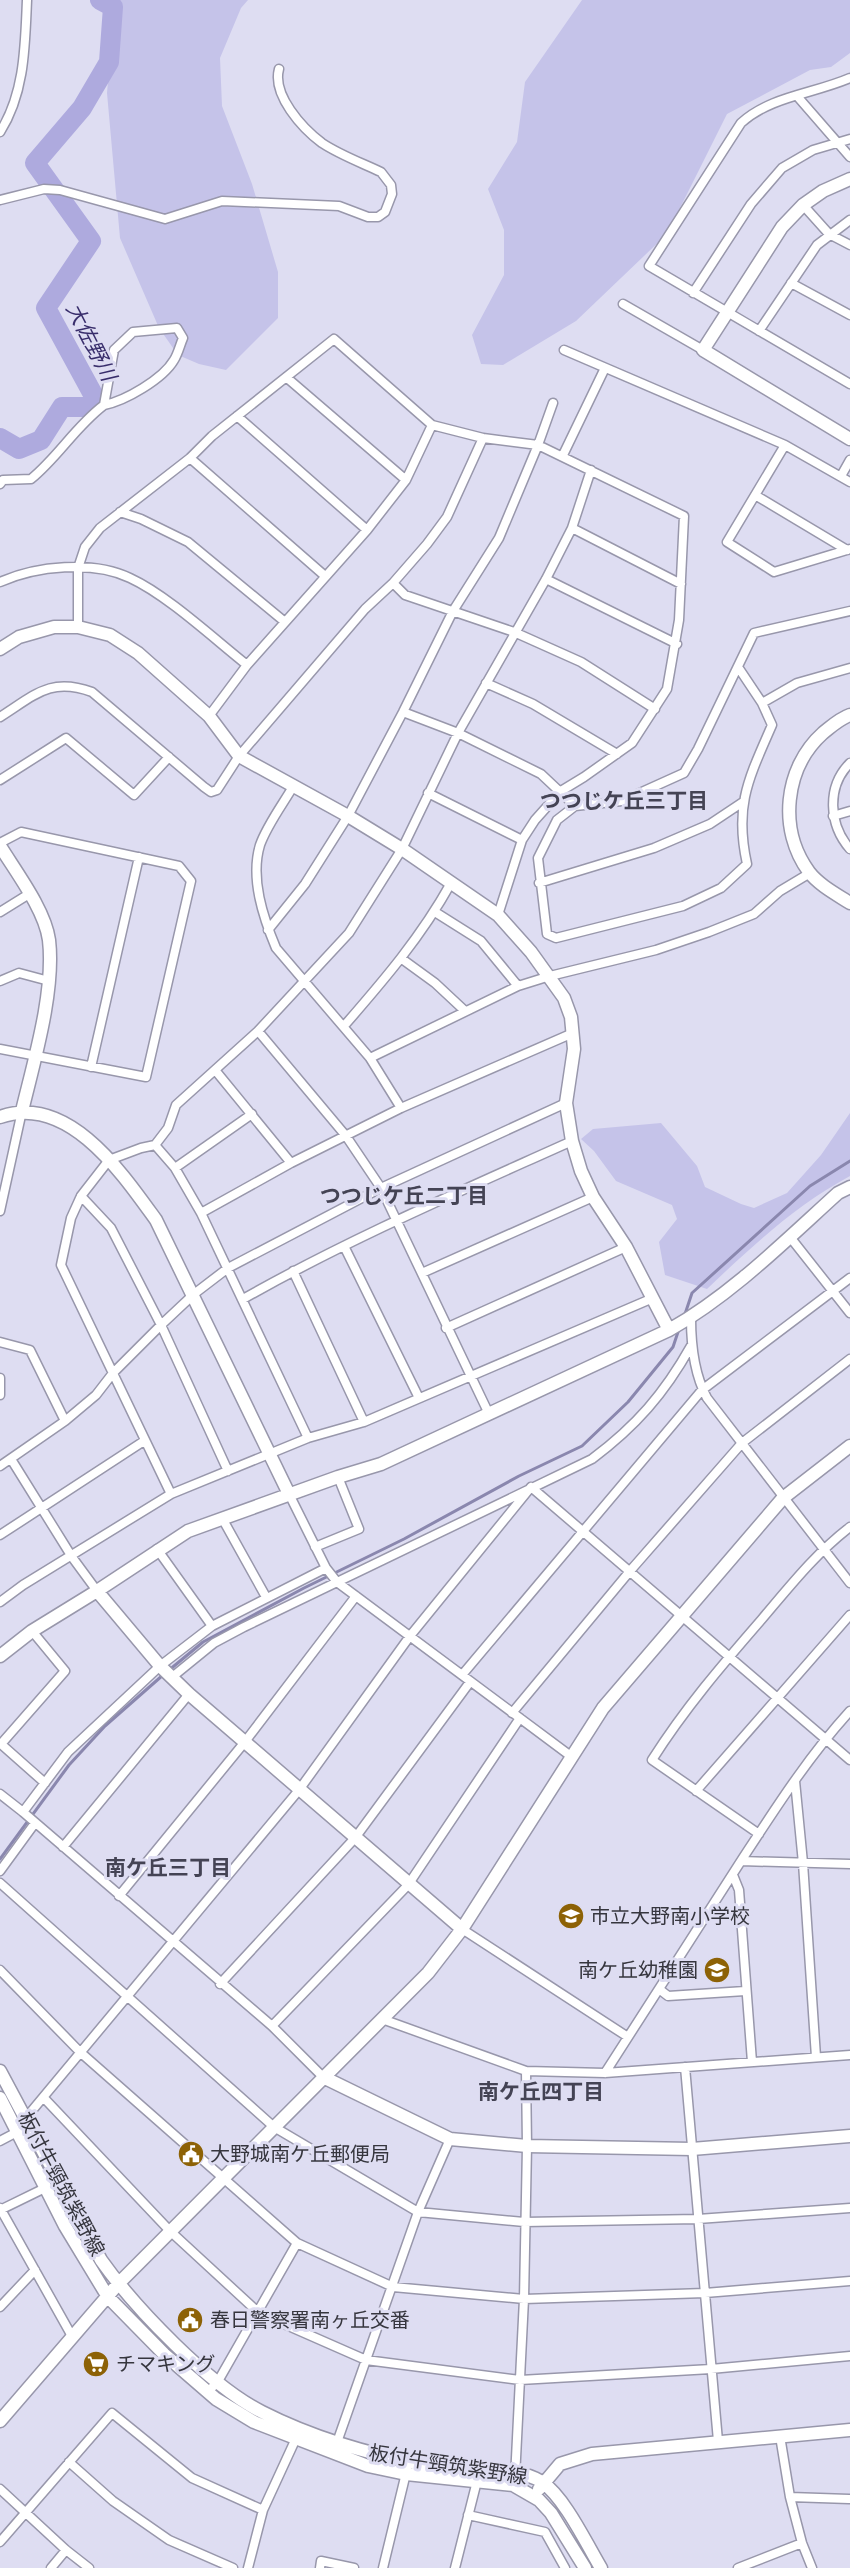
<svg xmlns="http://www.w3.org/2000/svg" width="850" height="2568" viewBox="0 0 850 2568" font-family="Karla,'Noto Sans JP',sans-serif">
  <rect width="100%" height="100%" fill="#deddf2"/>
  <path fill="#c5c3e9" d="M 115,0 L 248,0 L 241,8 L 220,58 L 222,106 L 252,184 L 278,272 L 278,318 L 226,370 L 199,364 L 178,355 L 159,328 L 120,238 L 107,93 Z
    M 582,0 L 850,0 L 850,53 L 831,67 L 810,70 L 727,114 L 667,234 L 576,321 L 503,365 L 481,364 L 472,335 L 504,275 L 504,230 L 488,189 L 517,142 L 525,82 Z
    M 850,1113 L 850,1176 C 796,1205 751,1247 707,1289 L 665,1275 L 659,1242 L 677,1219 L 672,1205 L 616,1181 L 594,1151 L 581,1139 L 593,1129 L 661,1123 L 697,1166 L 705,1187 L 741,1204 L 754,1208 L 787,1193 L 821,1155 Z"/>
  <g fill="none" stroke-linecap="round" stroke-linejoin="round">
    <path stroke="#8a87ae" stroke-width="3" d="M 684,1317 L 692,1293 L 810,1186 L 850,1161
      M 168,1671 L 203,1642 L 304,1588 L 404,1539 L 519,1476 L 582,1446 L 628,1402 L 673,1347 L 679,1329
      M 0,1859 L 69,1765 L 105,1726 L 163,1675"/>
    <path stroke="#aeaade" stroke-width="20" d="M 0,438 L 19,449 L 41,440 L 62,407 L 88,407 L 95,398 L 46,308 L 91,241 L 35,163 L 82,108 L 109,62 L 113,7 L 100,0"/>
    <defs>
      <path id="street" d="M 850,78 C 813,94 771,96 741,123 L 649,266 L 850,384
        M 797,96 L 850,157
        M 0,132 C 25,93 25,45 27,0
        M 0,200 L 44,189 L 60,190 L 165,219 L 222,201 L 339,206 L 368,217 L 378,217 L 385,212 L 392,194 L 391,185 L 381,172 C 362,163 340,155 322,143 C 302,128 272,95 279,69
        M 803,205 L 829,234 L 850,245
        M 791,283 L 850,315
        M 693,293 L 751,204 L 782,168 L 813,150 L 850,139
        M 623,304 L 703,350
        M 177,328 L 183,338 C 180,345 178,354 174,360 C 163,379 125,401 104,405 L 114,350 L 133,332 Z
        M 759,331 L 817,245 L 850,220
        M 564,350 L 785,445 L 850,482
        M 286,377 L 406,480
        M 237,416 L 367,530
        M 785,445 L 727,542 L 774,572 L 850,549
        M 563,455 L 605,368
        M 190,458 L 325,576
        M 841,476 L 850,460
        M 0,484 L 3,480 L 31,479 C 59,456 75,427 104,405
        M 755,495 L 847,550
        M 120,512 L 141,519 L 188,542 L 285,622
        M 572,528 L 681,584
        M 546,579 L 677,644
        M 0,582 C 36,566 93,560 130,578 C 167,595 213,638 247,665
        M 393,583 L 405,595 L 514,632 L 581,662 L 655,709
        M 78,627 L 78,568 L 85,547 L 100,528 L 190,458 L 212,436 L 334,339 L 432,425 L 483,438 L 538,445 L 684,516 L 679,620 L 667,689 L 632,743 L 584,777 L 561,791 L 535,820 L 522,840 L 498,915
        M 738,667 L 762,703 L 772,725 C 749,778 734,805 747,864 L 721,888 L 683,906 L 556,938 L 547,934 L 538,858 L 557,820 L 575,806 L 622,801 L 684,773 L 698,749 L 754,633 L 850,611
        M 486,683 L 533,704 L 617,754
        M 762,703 L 797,683 L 850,668
        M 403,712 L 458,733 L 541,774 L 575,806
        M 209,716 L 247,665 L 367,530 L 406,480 L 432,425
        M 0,717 C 35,695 50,677 92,692 L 204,787 L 211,792 L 217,790 L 239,756 L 365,609 L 393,583 L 427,544 L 447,517 L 483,438
        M 850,763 C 826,787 829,825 850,849
        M 0,780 L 66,738 L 134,795 L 169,757
        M 294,785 C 283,804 267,825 260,845 C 250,878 263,917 276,948 L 370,1058 L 401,1108
        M 428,793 L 522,840
        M 833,816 L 850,811
        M 0,843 L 21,832 L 179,866 L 191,881 L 146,1077 L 0,1049
        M 539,883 L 654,848 L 710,824 L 743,802
        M 0,912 L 29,894
        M 435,912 L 481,941 L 518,986
        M 268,930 L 305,884 L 348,816 L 403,712 L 453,611 L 499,538 L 538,445 L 553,403
        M 402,959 L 435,983 L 465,1011
        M 0,981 L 19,973 L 49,981
        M 344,1026 C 384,980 421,937 451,883
        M 258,1031 L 346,1136 L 381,1188 L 489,1414
        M 370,1058 L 518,986 L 550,976 L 656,950 L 709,932 L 754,914 L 780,891 L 810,873
        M 91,1067 L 139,857
        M 215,1070 L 291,1163
        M 155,1145 L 175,1168 L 201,1213 L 308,1438
        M 175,1168 L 252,1114
        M 81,1196 L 111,1228 L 161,1325 L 228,1471
        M 0,1211 L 22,1111
        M 201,1213 L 291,1163 L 401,1108 L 573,1033
        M 790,1237 L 850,1313
        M 344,1246 L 419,1398
        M 293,1271 L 364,1422
        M 422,1273 L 593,1197
        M 243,1299 C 349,1239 461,1191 572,1141
        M 691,1318 C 691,1345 694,1374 707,1398 L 850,1583
        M 446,1328 L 626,1247
        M 0,1342 L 30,1350 L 65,1421
        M 0,1378 L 0,1395
        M 11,1459 L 72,1557 L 97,1591
        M 0,1466 L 65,1421 L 96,1395 L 113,1373 L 161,1325 L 194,1294 L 228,1268 L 381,1188 L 566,1103
        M 531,1487 L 850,1760
        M 171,1494 L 61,1265 L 71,1218 L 81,1196 L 109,1160 L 141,1148 L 155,1145 L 168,1128 L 176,1105 L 258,1031 L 349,933 L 402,849 L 458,733 L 546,579 L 572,528 L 591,470
        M 289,1494 L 326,1568 L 337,1582 L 572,1757
        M 222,1518 L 266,1597
        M 0,1535 L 144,1441
        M 315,1547 L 359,1529 L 338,1477
        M 157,1549 L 212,1626
        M 0,1602 L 23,1585 L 171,1494 L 308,1438 L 364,1422 L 653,1298
        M 32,1631 L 65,1671 L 1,1744 L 45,1783
        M 462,1675 L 702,1390 L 850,1278
        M 171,1678 L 214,1643 L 244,1627 L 592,1459 C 636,1426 664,1394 691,1346
        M 512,1713 L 630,1571 L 742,1443 L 850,1359
        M 795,1781 L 803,1863 L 816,2057
        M 696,1791 L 850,1615
        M 0,1794 L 23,1812
        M 759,1834 L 652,1760 C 685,1708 722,1665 762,1619 C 790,1586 816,1553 850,1527
        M 63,1847 L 189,1694
        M 741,1861 C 775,1809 808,1757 850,1711
        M 0,1871 L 35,1823
        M 733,1875 L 739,1890 L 752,2062
        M 0,1883 L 274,2127 L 418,2212 L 524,2222 L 698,2219 L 850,2208
        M 119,1896 L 244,1743 L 356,1596
        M 462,1929 L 628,2037
        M 0,1970 L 80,2052 L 297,2243 L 393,2287 L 524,2299 L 705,2293 L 850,2281
        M 220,1984 L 355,1838 L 470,1682
        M 659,1989 L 668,1996 L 745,1991
        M 382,2019 L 526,2071 L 605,2073 L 850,2055
        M 272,2026 L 408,1885 L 520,1718
        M 685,2067 L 718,2441
        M 605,2073 L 741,1861 L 850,1864
        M 323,2077 L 272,2026 L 23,1812 L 68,1752 L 160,1666 L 212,1626 L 326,1568
        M 44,2098 L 170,2231 L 259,2313 L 366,2360 L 520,2380 L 711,2369 L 850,2356
        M 25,2119 L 299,1790 L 410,1636 L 531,1487
        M 0,2141 L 17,2132
        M 0,2208 L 73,2338
        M 0,2210 L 45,2188
        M 0,2307 L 35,2270
        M 207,2392 L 217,2383 L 297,2243
        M 780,2436 L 790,2497 L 849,2499
        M 335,2448 L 418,2212 L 450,2139
        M 69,2462 L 113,2501 L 169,2540 L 233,2568
        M 515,2478 L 524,2299 L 527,2146 L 526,2071
        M 0,2489 L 66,2550 L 89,2568
        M 790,2497 L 802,2543 L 812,2568
        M 468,2515 L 545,2532 L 565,2568
        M 0,2542 L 112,2413 L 192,2478 L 263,2510
        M 51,2568 L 66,2550
        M 248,2568 L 263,2510 L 298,2434
        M 320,2568 L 321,2561 L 354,2568
        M 383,2568 L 407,2469
        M 455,2568 L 477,2481
        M 738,2568 L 802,2543"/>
      <path id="secondary" d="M 850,179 L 823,191 L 803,205 L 782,227 L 703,350 L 850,439
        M 0,649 L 19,637 L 54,627 L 78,627 L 110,635 L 138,653 L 209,716 L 239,756 L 348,816 L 402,849 L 498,915 L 531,952 L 564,998 L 571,1017 L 574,1049 L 566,1103 L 572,1141 L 581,1171 L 593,1197 L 626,1247 L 669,1330
        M 850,715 C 839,719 832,726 823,733 C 784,768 778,830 809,872 C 819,885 836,894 850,903
        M 0,846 C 16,872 45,910 49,940 C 55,991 34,1061 22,1111
        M 0,1117 C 68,1093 122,1173 156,1220 L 289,1494
        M 97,1591 L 160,1666 L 189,1694 L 462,1929
        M 0,1656 L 32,1631 L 97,1591 L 188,1531 L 338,1477 L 381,1464 L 669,1330 C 731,1295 785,1241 838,1193 L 850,1187
        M 0,2071 L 101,2260 C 135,2308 210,2386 262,2412 C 315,2439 372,2455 430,2466 C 463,2472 514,2464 542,2482 C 565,2498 586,2543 601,2568
        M 323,2077 L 450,2139 L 527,2146 L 692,2149 L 850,2136
        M 0,2098 L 65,2226 L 108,2297 L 164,2354 L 216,2399 L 254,2422 L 368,2466 L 406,2474 L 513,2485 L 539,2500 L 551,2513 L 585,2568
        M 0,2421 L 118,2284 L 428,1973 L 462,1929 L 603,1708 L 783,1498 L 850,1446
        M 539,2489 L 560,2464 L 592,2454 L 850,2430"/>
    </defs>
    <use href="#street" stroke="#9897ab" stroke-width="11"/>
    <use href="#secondary" stroke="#9897ab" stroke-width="15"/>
    <use href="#street" stroke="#fff" stroke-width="8"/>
    <use href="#secondary" stroke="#fff" stroke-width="12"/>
  </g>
  <defs>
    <symbol id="school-disc" viewBox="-11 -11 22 22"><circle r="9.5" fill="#8d6206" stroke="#deddf2"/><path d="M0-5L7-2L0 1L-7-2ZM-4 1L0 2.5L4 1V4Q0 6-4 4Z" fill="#fff"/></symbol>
    <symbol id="civic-disc" viewBox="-11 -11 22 22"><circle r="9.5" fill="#8d6206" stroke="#deddf2"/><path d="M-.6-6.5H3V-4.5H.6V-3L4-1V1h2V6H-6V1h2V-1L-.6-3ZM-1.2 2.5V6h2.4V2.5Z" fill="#fff"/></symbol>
    <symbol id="supermarket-disc" viewBox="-11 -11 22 22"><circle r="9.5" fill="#8d6206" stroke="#deddf2"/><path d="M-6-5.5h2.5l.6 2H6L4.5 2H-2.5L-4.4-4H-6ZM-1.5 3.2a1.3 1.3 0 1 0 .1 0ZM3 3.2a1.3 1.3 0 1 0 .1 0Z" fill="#fff"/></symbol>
  </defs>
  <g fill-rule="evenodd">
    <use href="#school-disc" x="556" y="1901" width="30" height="30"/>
    <use href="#school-disc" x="702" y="1955" width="30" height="30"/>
    <use href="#civic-disc" x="176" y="2139" width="30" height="30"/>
    <use href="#civic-disc" x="175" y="2305" width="30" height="30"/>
    <use href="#supermarket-disc" x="81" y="2349" width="30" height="30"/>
  </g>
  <g text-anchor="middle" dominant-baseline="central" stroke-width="6" stroke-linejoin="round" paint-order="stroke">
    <g font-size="20" fill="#36363e" stroke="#deddf2" text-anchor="start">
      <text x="590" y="1916">市立大野南小学校</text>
      <text x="698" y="1970" text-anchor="end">南ケ丘幼稚園</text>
      <text x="210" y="2154">大野城南ケ丘郵便局</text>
      <text x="210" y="2320">春日警察署南ヶ丘交番</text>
      <text x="116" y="2364">チマキング</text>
    </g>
    <g font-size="20" fill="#36363e" stroke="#deddf2">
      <text transform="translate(61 2184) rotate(62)">板付牛頸筑紫野線</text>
      <text transform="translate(448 2465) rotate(9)">板付牛頸筑紫野線</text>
    </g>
    <g font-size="21" font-style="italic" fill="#382d6b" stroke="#deddf2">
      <text transform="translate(91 342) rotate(63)">大佐野川</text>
    </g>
    <g font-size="21" font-weight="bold" fill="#444354" stroke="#deddf2">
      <text x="624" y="801">つつじケ丘三丁目</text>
      <text x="404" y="1196">つつじケ丘二丁目</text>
      <text x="168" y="1868">南ケ丘三丁目</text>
      <text x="541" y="2092">南ケ丘四丁目</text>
    </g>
  </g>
</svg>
